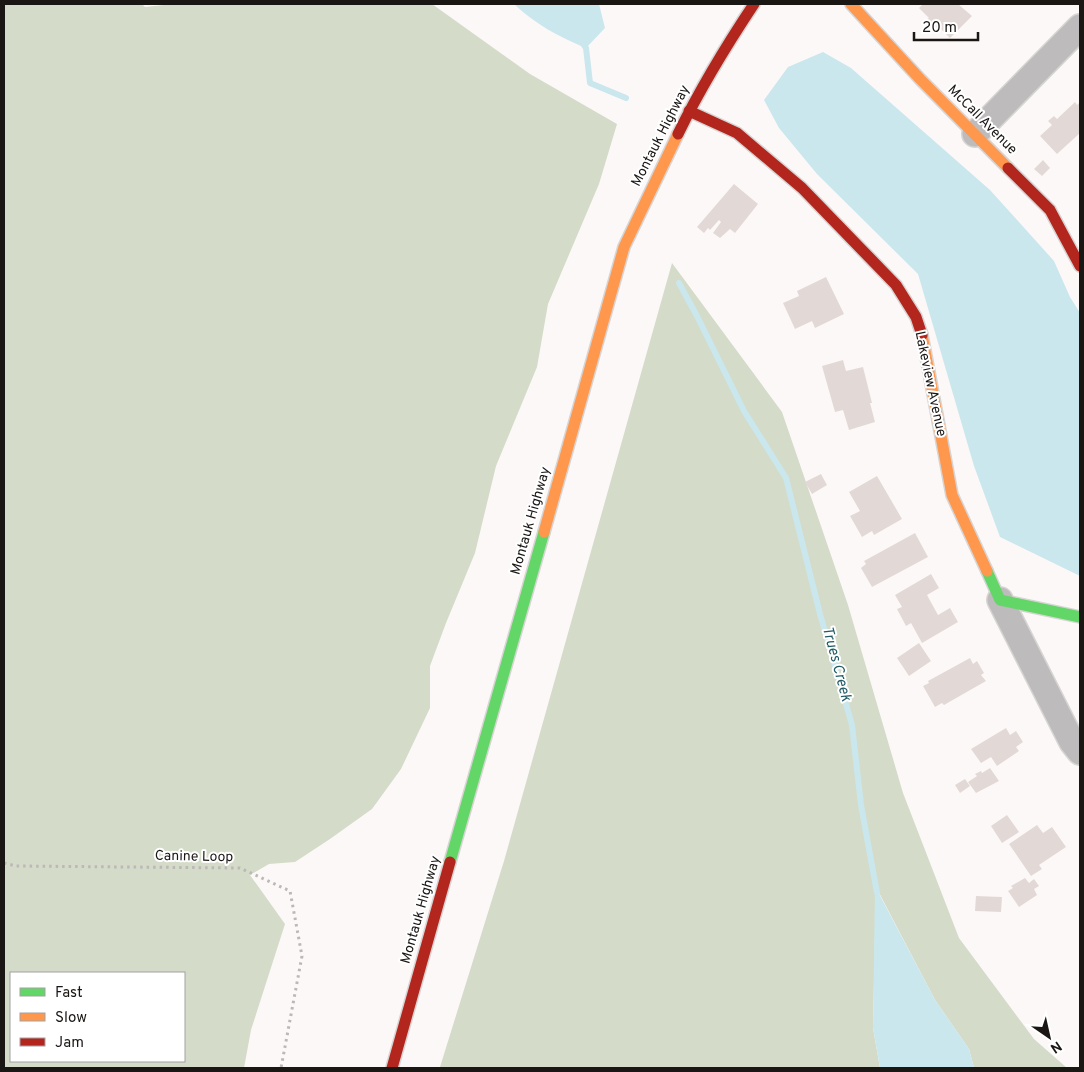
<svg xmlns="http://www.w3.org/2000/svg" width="1084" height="1072" viewBox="0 0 1084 1072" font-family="Overpass,sans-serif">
  <rect width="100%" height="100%" fill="#fcf8f7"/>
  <path fill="#d4dbc9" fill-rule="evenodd" d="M 4,4 L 142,4 L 145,7 L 174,4 L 432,4 L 530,74 L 617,124 L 599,184 L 548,304 L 537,367 L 496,466 L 475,553 L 446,623 L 430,666 L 430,708 L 401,769 L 372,809 L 330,839 L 295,862 L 269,864 L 250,875 L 285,924 L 251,1030 L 244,1068 L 4,1068 ZM 11,973 L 184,973 L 184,1061 L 11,1061 Z
    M 672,263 L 782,412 L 848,605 L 903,793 L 959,938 L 1034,1039 L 1067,1068 L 974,1068 L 969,1049 L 935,1000 L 876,887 L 873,1028 L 880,1068 L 440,1067 L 504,861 Z"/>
  <path fill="#cae7ed" d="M 514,4 L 599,4 L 605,28 L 586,48 C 559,37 535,24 514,4 Z
    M 823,52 L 851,68 L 990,190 L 1054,261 L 1070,297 L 1080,313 L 1080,576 L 1000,537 L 974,466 L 918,274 L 817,174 L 779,128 L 764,100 L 788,67 Z
    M 875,886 L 935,1000 L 969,1049 L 974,1068 L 880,1068 L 873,1028 Z"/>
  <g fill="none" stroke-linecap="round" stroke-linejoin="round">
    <path stroke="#cae7ed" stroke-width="6" d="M 582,42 L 586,48 L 590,83 L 626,98
      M 679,283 L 697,316 L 744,411 L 786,478 L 820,614 L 852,725 L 861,805 L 877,893"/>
  </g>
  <path fill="#e2d9d6" d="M 923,4 L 958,4 L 972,16 L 950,38 L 941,29 L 940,31 L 927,19 L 929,18 L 919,8 Z
    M 1075,102 L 1077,105 L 1080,102 L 1080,133 L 1057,154 L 1040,136 L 1052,125 L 1048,121 L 1054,116 L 1057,119 Z
    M 1043,160 L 1050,168 L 1042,176 L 1034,169 Z
    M 734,184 L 758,204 L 735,233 L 730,229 L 720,238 L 713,233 L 721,222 L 719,220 L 710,230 L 708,228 L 704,233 L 697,227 Z
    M 826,277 L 844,314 L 815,328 L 812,321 L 795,329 L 783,303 L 799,296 L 797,291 Z
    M 843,360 L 846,371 L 863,367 L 872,403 L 870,403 L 875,422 L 849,430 L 843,410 L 835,412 L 822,366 Z
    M 821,474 L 827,485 L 812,494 L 805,482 Z
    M 877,476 L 902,519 L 874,535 L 872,531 L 862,537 L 850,516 L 860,511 L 849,492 Z
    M 915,533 L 928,557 L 872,587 L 861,568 L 866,564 L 864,561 Z
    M 931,574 L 939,588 L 927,595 L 938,615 L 950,608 L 958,622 L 922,643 L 911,623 L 906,626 L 897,609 L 902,607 L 895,595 Z
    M 919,643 L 931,661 L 909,676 L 897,658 Z
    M 970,658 L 973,664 L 977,661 L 984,673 L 981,675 L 986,681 L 944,705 L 942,703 L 935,707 L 923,686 L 929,683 L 928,681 Z
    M 1006,728 L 1010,735 L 1016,731 L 1023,742 L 1016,747 L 1019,751 L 997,766 L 991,757 L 981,763 L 971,749 Z
    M 990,768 L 999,781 L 976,793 L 968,782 L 977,776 L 975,774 L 981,771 L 982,773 Z
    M 965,779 L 970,786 L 960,793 L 955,785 Z
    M 1007,815 L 1019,832 L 1002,843 L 991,826 Z
    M 1037,825 L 1043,833 L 1052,827 L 1066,847 L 1039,865 L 1042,869 L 1031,876 L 1009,844 Z
    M 1025,878 L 1029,883 L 1034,879 L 1039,886 L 1034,889 L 1037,895 L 1019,907 L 1008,891 L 1013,888 L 1011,886 Z
    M 976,896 L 1002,897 L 1001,912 L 975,911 Z"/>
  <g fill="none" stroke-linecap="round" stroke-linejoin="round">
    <defs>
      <path id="street" d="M 975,134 L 1080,27
        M 1000,600 L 1072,742 L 1080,752"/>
      <path id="fast" d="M 987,571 L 1000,600 L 1080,617
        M 450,862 L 544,532"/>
      <path id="slow" d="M 851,4 L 920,79 L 1008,168
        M 922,335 L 952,495 L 987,571
        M 544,532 L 624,247 L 678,134"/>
      <path id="jam" d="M 689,111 L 737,133 L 802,188 L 896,285 L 916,317 L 922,335
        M 678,134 C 700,89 726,46 754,4
        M 1008,168 L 1050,210 L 1080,266
        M 392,1068 L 450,862"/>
    </defs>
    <use href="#street" stroke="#d7d5d4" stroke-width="28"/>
    <use href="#fast" stroke="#d7d5d4" stroke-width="14"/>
    <use href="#slow" stroke="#d7d5d4" stroke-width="14"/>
    <use href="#jam" stroke="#d7d5d4" stroke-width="14"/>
    <path stroke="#bbb8b7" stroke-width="3" stroke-dasharray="2.5 4" stroke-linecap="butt" d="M 4,863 L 16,866 L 240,868 L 290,891 L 302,956 L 281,1068"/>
    <use href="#street" stroke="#bdbbbb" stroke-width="25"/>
    <use href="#fast" stroke="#63d668" stroke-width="11"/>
    <use href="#slow" stroke="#ff974d" stroke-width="11"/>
    <use href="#jam" stroke="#b3261e" stroke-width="11"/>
  </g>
  <g text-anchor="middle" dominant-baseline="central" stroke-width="4" stroke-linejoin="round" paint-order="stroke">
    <g font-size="14" fill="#1a1614" stroke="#fff">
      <text transform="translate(982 120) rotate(45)">McCall Avenue</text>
      <text transform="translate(661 136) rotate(-63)">Montauk Highway</text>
      <text transform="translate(930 384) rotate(78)">Lakeview Avenue</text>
      <text transform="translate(531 521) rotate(-74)">Montauk Highway</text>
      <text transform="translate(194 857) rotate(1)">Canine Loop</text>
      <text transform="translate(421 910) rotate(-74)">Montauk Highway</text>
    </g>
    <g font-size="15" font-style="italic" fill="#215b65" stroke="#fff">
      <text transform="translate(836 664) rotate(75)">Trues Creek</text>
    </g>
  </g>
  <rect width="1084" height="1072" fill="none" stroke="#1a1614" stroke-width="10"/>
  <rect x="10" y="972" width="175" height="90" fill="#ffffff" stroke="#a3a2a1"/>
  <rect x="20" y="988" width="25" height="8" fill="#63d668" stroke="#a3a2a1"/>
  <text x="55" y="997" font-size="15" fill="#1a1614">Fast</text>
  <rect x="20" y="1013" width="25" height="8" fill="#ff974d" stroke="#a3a2a1"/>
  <text x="55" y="1022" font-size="15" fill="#1a1614">Slow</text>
  <rect x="20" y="1038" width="25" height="8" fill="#b3261e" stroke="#a3a2a1"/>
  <text x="55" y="1047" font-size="15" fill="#1a1614">Jam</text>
  <g transform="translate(1049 1037) rotate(146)" stroke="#ffffff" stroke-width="4" paint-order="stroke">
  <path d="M0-4L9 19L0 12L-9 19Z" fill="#1a1614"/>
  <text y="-8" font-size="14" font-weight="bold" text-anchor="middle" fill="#1a1614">N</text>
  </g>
  <path d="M914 32v8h64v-8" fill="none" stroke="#1a1614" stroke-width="2.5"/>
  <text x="922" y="32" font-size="15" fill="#1a1614" stroke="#ffffff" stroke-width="4" paint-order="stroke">20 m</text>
</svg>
